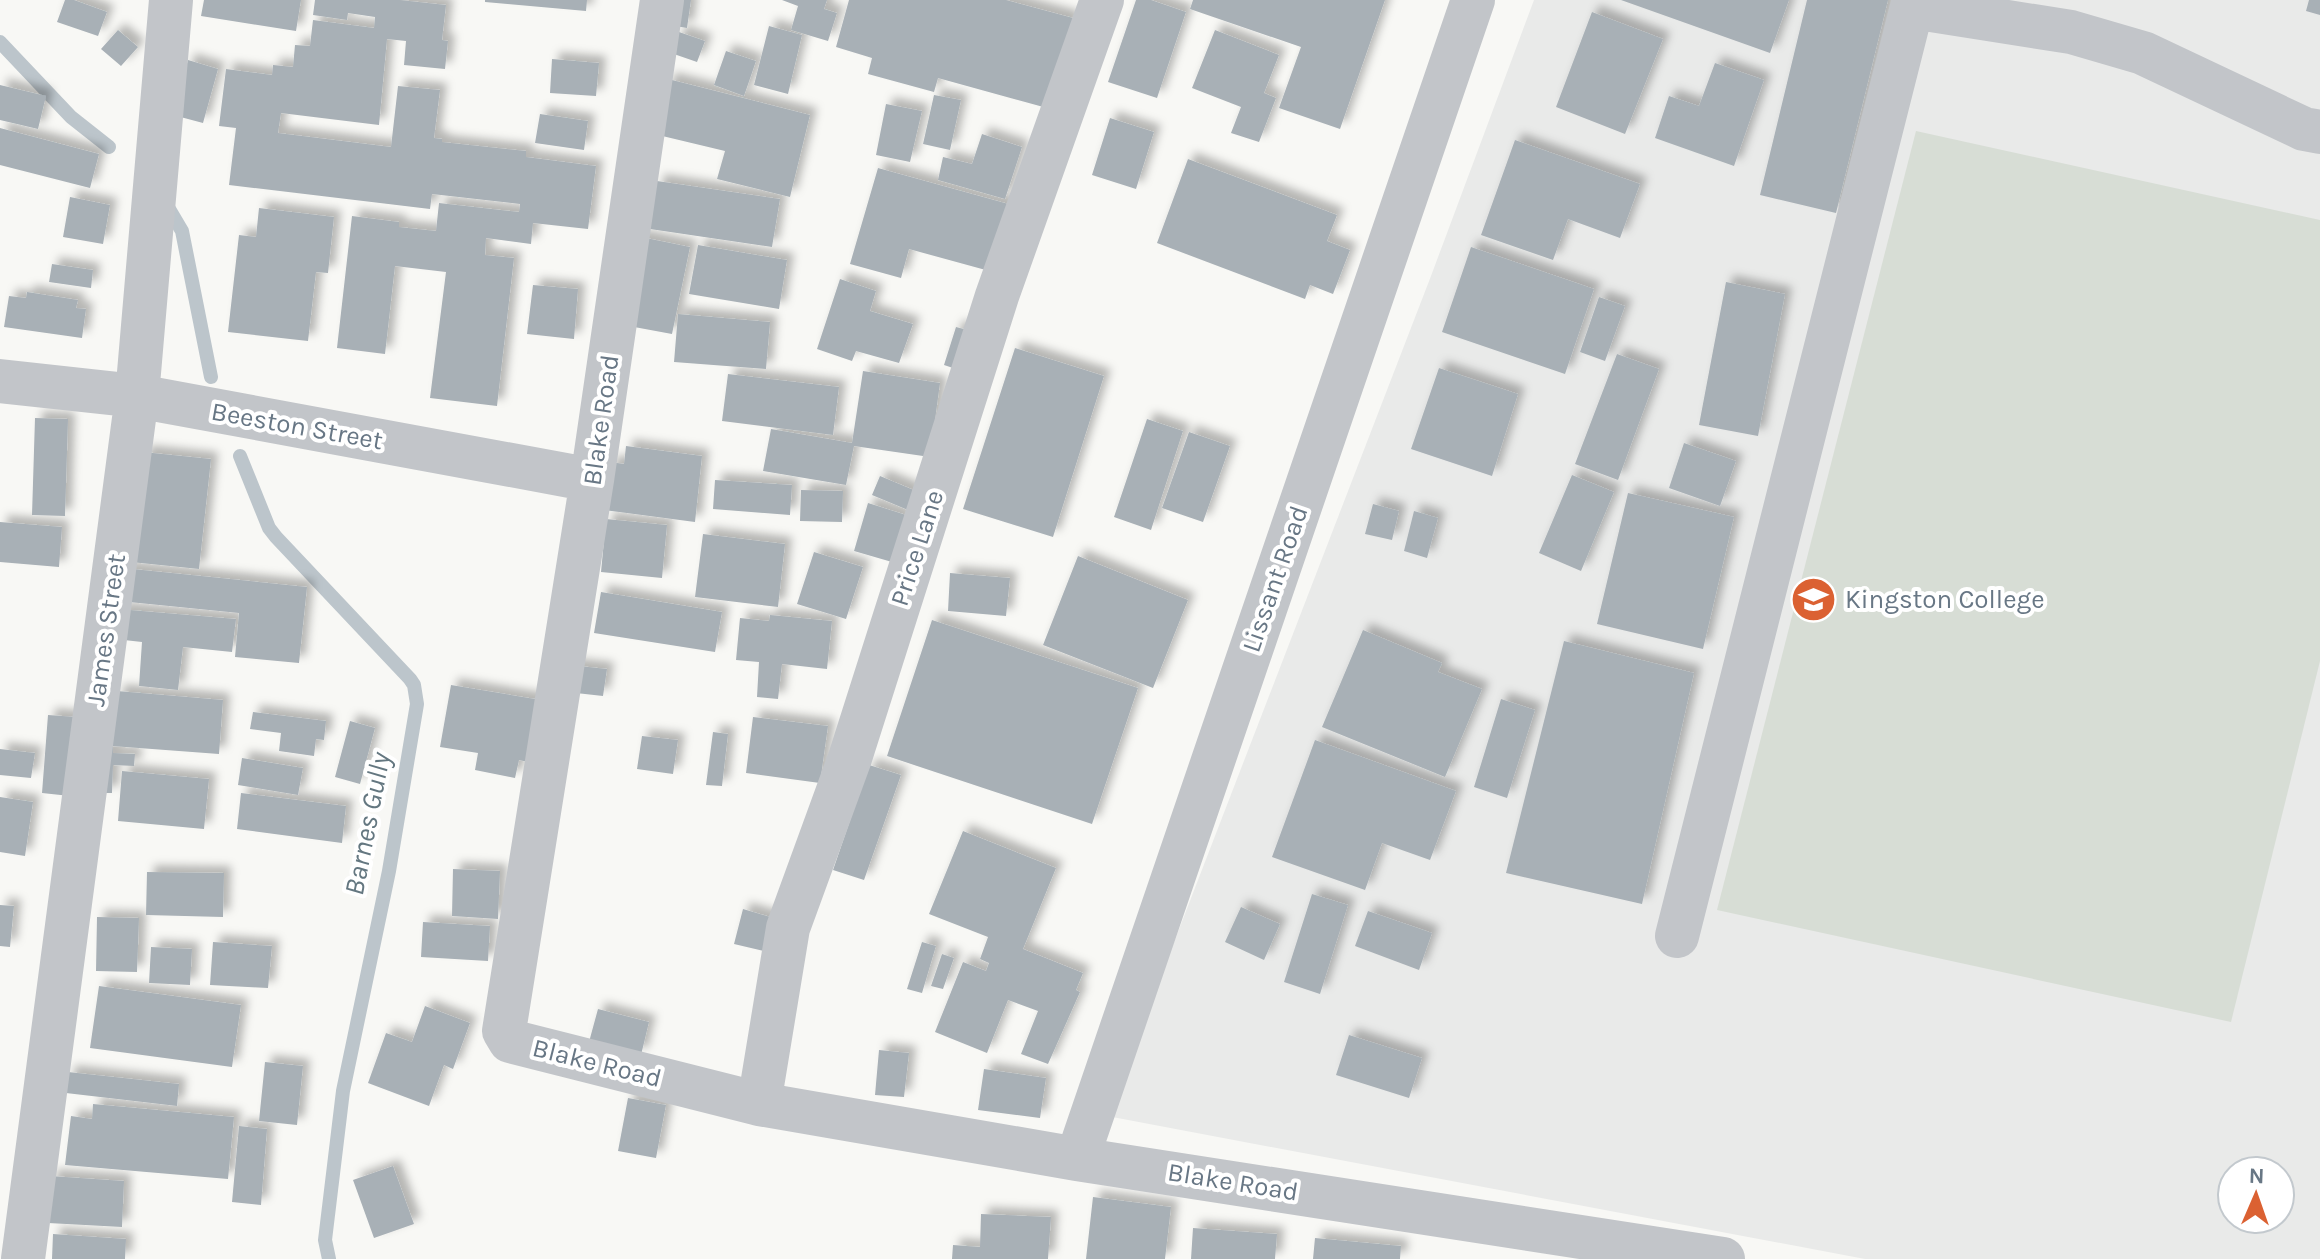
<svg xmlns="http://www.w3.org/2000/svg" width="2320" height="1259" viewBox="0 0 2320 1259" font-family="Karla,sans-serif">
  <defs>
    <filter id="shadow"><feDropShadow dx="7" dy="-7" stdDeviation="4" flood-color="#0004"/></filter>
  </defs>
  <rect width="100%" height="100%" fill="#f8f8f5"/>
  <path fill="#e9eae9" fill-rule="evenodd" d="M 1534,0 L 2320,0 L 2320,1259 L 1865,1259 L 1107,1116 L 1431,276 ZM 2232,1171 L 2280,1171 L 2280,1219 L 2232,1219 Z"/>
  <path fill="#d7ddd5" d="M 1916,131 L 2320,220 L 2320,661 L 2231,1022 L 1717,910 Z"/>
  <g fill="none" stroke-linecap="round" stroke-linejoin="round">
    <path stroke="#bcc5cb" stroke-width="14" d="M 0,42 L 71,117 L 109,147
      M 169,209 L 182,231 L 211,377
      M 240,456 L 269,528 L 276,537 L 410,679 L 414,685 L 417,704 L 389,871 L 343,1091 L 325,1240 L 329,1259"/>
  </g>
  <path fill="#a8b0b6" filter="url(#shadow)" d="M 65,0 L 74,0 L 107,12 L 98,36 L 57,22 Z
    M 204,0 L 301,0 L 296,31 L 201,16 Z
    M 315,0 L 400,0 L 446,5 L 442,40 L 448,41 L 445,69 L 404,65 L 406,41 L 387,39 L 379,125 L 281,113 L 278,133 L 391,147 L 398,86 L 440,90 L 434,138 L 442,139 L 442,142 L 526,151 L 526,157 L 596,166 L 588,229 L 533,223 L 531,244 L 486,238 L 485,255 L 514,258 L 497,406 L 430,398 L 446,272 L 395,266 L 385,354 L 337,348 L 352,216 L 399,222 L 399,227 L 436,231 L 439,203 L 519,212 L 520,204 L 432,194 L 430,209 L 229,185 L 236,128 L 219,126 L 226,69 L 272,75 L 273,65 L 293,67 L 295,45 L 310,46 L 313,20 L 374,28 L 375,17 L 348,13 L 347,20 L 313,15 Z
    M 485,0 L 587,0 L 586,11 L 485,2 Z
    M 667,0 L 691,0 L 687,28 L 663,24 Z
    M 782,0 L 827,0 L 824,9 L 837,13 L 828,41 L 791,30 L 798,6 Z
    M 849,0 L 1006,0 L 1073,18 L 1047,108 L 938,78 L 934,92 L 868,74 L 872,58 L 836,47 Z
    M 1136,0 L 1151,0 L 1186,12 L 1157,98 L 1108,82 Z
    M 1193,0 L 1385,0 L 1340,129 L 1279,108 L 1301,47 L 1190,9 Z
    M 1621,0 L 1789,0 L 1770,53 Z
    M 1807,0 L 1888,0 L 1836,213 L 1760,195 Z
    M 2309,0 L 2320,0 L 2320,15 L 2306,11 Z
    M 1592,12 L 1663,39 L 1625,134 L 1556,107 Z
    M 769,26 L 802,35 L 788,94 L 754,85 Z
    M 118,30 L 138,47 L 121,66 L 101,49 Z
    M 1215,30 L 1279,55 L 1264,93 L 1276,98 L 1259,142 L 1231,133 L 1241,107 L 1192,88 Z
    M 679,32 L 705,41 L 697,62 L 671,53 Z
    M 726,51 L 756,61 L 744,96 L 714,85 Z
    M 552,59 L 599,63 L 596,96 L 550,93 Z
    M 188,60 L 218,69 L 203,123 L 173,115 Z
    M 1715,63 L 1764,80 L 1734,166 L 1655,138 L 1669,96 L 1699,106 Z
    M 668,79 L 810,115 L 790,197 L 717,179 L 725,151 L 654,134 Z
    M 0,85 L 46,96 L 38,129 L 0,120 Z
    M 934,95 L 961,100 L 950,150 L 923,144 Z
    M 886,104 L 922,111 L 910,162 L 876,155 Z
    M 540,114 L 588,121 L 584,150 L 535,143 Z
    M 1110,118 L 1154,132 L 1136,189 L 1092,175 Z
    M 0,128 L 99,154 L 90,188 L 0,165 Z
    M 982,134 L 1022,147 L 1005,199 L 938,180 L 943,157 L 972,164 Z
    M 1515,140 L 1640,184 L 1620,238 L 1568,219 L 1553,260 L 1481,235 Z
    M 1188,159 L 1337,215 L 1327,241 L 1350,250 L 1333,294 L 1310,285 L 1305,299 L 1157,243 Z
    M 878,168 L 1012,205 L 993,272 L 909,249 L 901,278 L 850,264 Z
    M 657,181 L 780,199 L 772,247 L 650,229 Z
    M 70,197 L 110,205 L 103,244 L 63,237 Z
    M 259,208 L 334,217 L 328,273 L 316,272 L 308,341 L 228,332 L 239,235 L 256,237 Z
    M 636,236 L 690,247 L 672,334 L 618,324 Z
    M 698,245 L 787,260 L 779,309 L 689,294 Z
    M 1471,247 L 1594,289 L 1565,374 L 1442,332 Z
    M 52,264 L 93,270 L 91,288 L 49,282 Z
    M 840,279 L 876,291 L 870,311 L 913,324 L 899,363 L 856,351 L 852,361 L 817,349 Z
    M 1726,282 L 1785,294 L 1758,436 L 1699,425 Z
    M 533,285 L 578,289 L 574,339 L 527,334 Z
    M 27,292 L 78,300 L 76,308 L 86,309 L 82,338 L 4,327 L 9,296 L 26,298 Z
    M 1599,297 L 1625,306 L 1605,361 L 1580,352 Z
    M 678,314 L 770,322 L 766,369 L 674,362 Z
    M 956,327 L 971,331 L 959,370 L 944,365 Z
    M 1015,348 L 1104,376 L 1053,537 L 963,509 Z
    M 1617,354 L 1659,369 L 1618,480 L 1575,464 Z
    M 1439,368 L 1518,394 L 1492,476 L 1411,449 Z
    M 863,371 L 940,383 L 930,457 L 854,446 L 846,485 L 763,471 L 771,429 L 852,443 Z
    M 728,374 L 839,387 L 833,435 L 722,421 Z
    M 35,418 L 68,419 L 65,516 L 32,515 Z
    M 1147,419 L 1183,431 L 1151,530 L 1114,517 Z
    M 1189,432 L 1230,446 L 1203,522 L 1162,508 Z
    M 1684,443 L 1736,461 L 1720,506 L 1669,488 Z
    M 626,446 L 702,456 L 695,522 L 604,510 L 610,462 L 624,464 Z
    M 143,452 L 211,459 L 199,569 L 131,562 Z
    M 1572,475 L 1614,492 L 1581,571 L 1539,553 Z
    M 880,476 L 916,491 L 908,510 L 872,495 Z
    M 715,480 L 792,485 L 790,515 L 713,509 Z
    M 801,490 L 843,491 L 842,522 L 800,521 Z
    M 1628,493 L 1734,517 L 1703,649 L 1597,624 Z
    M 868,503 L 906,515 L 892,562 L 854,551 Z
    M 1373,504 L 1399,511 L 1392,540 L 1365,534 Z
    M 1414,511 L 1438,518 L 1427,558 L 1404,551 Z
    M 606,519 L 667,525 L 662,578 L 601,572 Z
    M 0,522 L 62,527 L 59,567 L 0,562 Z
    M 703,534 L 785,544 L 778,607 L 695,597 Z
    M 814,552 L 863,567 L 846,619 L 797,604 Z
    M 1078,556 L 1188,600 L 1153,688 L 1043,645 Z
    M 123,568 L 307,587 L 299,663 L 235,657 L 239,613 L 119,601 Z
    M 950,573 L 1010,578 L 1006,616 L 948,611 Z
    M 601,592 L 722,612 L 715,652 L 594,633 Z
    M 118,609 L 236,619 L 232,652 L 183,647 L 178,690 L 139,686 L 142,642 L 115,639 Z
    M 770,615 L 832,621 L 827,669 L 782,664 L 778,699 L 757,697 L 759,662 L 736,660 L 740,618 L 769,621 Z
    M 932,620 L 1138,688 L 1092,824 L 887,756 Z
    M 1363,630 L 1442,663 L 1438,672 L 1482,689 L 1445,777 L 1322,727 Z
    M 1564,641 L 1694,673 L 1642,904 L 1506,873 Z
    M 570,665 L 607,669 L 603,696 L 567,692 Z
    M 451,685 L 553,702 L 542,765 L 519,760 L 515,778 L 475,770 L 478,753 L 440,747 Z
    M 117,691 L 223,700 L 219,754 L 112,746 Z
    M 1501,699 L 1535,710 L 1507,798 L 1474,787 Z
    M 253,712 L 326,721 L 324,740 L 316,739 L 314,756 L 279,751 L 281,733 L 250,729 Z
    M 48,715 L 76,717 L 70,796 L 42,793 Z
    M 753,717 L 828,726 L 820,783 L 746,773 Z
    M 350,721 L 375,728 L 360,784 L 335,777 Z
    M 713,732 L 728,734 L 722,786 L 706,785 Z
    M 642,736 L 678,740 L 673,774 L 637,769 Z
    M 1315,740 L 1456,791 L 1430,860 L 1382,843 L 1365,890 L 1272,857 Z
    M 98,747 L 113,747 L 113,753 L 135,754 L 134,766 L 113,765 L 112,793 L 98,793 Z
    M 0,749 L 35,753 L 31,778 L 0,775 Z
    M 242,758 L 303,768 L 298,795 L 238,785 Z
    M 869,765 L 901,775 L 864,880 L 833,870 Z
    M 122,771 L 209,779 L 204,829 L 118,821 Z
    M 241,793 L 346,806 L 342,843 L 237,829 Z
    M 0,797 L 33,802 L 25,856 L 0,852 Z
    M 963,831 L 1056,868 L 1023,949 L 1083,973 L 1076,990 L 1080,992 L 1048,1064 L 1021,1054 L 1038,1011 L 1008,1000 L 987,1053 L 935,1032 L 963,962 L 986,971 L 989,963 L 980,959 L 988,937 L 929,914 Z
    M 453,869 L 500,871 L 498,919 L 452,916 Z
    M 147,872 L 224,873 L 223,917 L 146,915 Z
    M 1312,894 L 1348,905 L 1320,994 L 1284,982 Z
    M 0,905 L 14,906 L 10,947 L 0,946 Z
    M 1241,907 L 1280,924 L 1264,960 L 1225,942 Z
    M 743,909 L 777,919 L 768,952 L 734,944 Z
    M 1368,911 L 1432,933 L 1419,970 L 1355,946 Z
    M 97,917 L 139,918 L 137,972 L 96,971 Z
    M 423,922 L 490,926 L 488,961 L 421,957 Z
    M 213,942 L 272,946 L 268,988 L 210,985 Z
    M 922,942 L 936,946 L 922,993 L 907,989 Z
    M 151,947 L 192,949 L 190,985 L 149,983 Z
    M 942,954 L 954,958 L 943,989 L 931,986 Z
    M 99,986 L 241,1005 L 232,1067 L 90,1048 Z
    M 425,1006 L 470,1023 L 453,1069 L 444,1065 L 429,1106 L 368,1083 L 386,1033 L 412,1042 Z
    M 598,1009 L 649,1022 L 641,1055 L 589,1042 Z
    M 1349,1035 L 1422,1058 L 1409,1098 L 1336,1075 Z
    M 879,1050 L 909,1053 L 904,1097 L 875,1095 Z
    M 265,1062 L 303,1066 L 297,1125 L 259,1121 Z
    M 984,1069 L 1046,1078 L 1040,1118 L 978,1110 Z
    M 68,1072 L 179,1084 L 177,1106 L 66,1093 Z
    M 628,1098 L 666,1105 L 656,1158 L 618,1151 Z
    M 93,1104 L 234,1117 L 228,1179 L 65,1165 L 71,1116 L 92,1119 Z
    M 239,1126 L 267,1129 L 261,1205 L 232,1202 Z
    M 393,1166 L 414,1224 L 374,1238 L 353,1180 Z
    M 50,1176 L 124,1181 L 122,1227 L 48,1223 Z
    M 1093,1197 L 1171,1207 L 1165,1259 L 1086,1259 Z
    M 981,1214 L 1051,1217 L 1048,1259 L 952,1259 L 953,1245 L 980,1247 Z
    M 1193,1228 L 1277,1234 L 1275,1259 L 1191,1259 Z
    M 53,1234 L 126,1239 L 125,1259 L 52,1259 Z
    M 1315,1238 L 1401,1246 L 1400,1259 L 1313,1259 Z"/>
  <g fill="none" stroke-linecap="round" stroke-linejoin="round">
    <path stroke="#c2c5c9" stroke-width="44" d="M 662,0 L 592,480 L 504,1031 L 510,1041 L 759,1104 L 1077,1159 L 1723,1259
      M 0,381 L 137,396 L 592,480
      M 1677,936 L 1912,7 L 2071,32 L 2143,53 L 2304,129 L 2320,132
      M 759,1104 L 788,928 L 850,758 L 997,296 L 1102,0
      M 1077,1159 L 1473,0
      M 23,1259 L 137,396 L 171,0"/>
  </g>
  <defs>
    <symbol id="school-disc" viewBox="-11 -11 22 22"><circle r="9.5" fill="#db6132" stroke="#fff"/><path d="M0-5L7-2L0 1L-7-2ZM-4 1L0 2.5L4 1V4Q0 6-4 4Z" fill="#fff"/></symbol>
  </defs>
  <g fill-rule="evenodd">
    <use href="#school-disc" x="1788" y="574" width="51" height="51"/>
  </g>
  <g text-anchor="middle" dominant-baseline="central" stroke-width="8" stroke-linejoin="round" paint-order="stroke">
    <g font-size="26" fill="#687785" stroke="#fff">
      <text transform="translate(601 420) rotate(-82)">Blake Road</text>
      <text transform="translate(297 426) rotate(10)">Beeston Street</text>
      <text transform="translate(917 548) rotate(-72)">Price Lane</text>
      <text transform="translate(1275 579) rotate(-71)">Lissant Road</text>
      <text transform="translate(106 630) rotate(-82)">James Street</text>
      <text transform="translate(597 1063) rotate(14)">Blake Road</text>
      <text transform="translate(1233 1182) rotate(9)">Blake Road</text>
    </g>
    <g font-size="26" fill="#687785" stroke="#fff" text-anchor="start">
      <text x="1845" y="599">Kingston College</text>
    </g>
    <g font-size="28" font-style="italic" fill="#647780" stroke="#fff">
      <text transform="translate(367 824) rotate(-79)">Barnes Gully</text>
    </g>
  </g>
  <g transform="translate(2256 1195) rotate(2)"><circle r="38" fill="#ffffff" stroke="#c3c9ce" stroke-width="2"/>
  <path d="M0-6L14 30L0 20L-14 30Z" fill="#db6132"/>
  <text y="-12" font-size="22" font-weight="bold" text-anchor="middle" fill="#687785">N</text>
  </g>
</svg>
